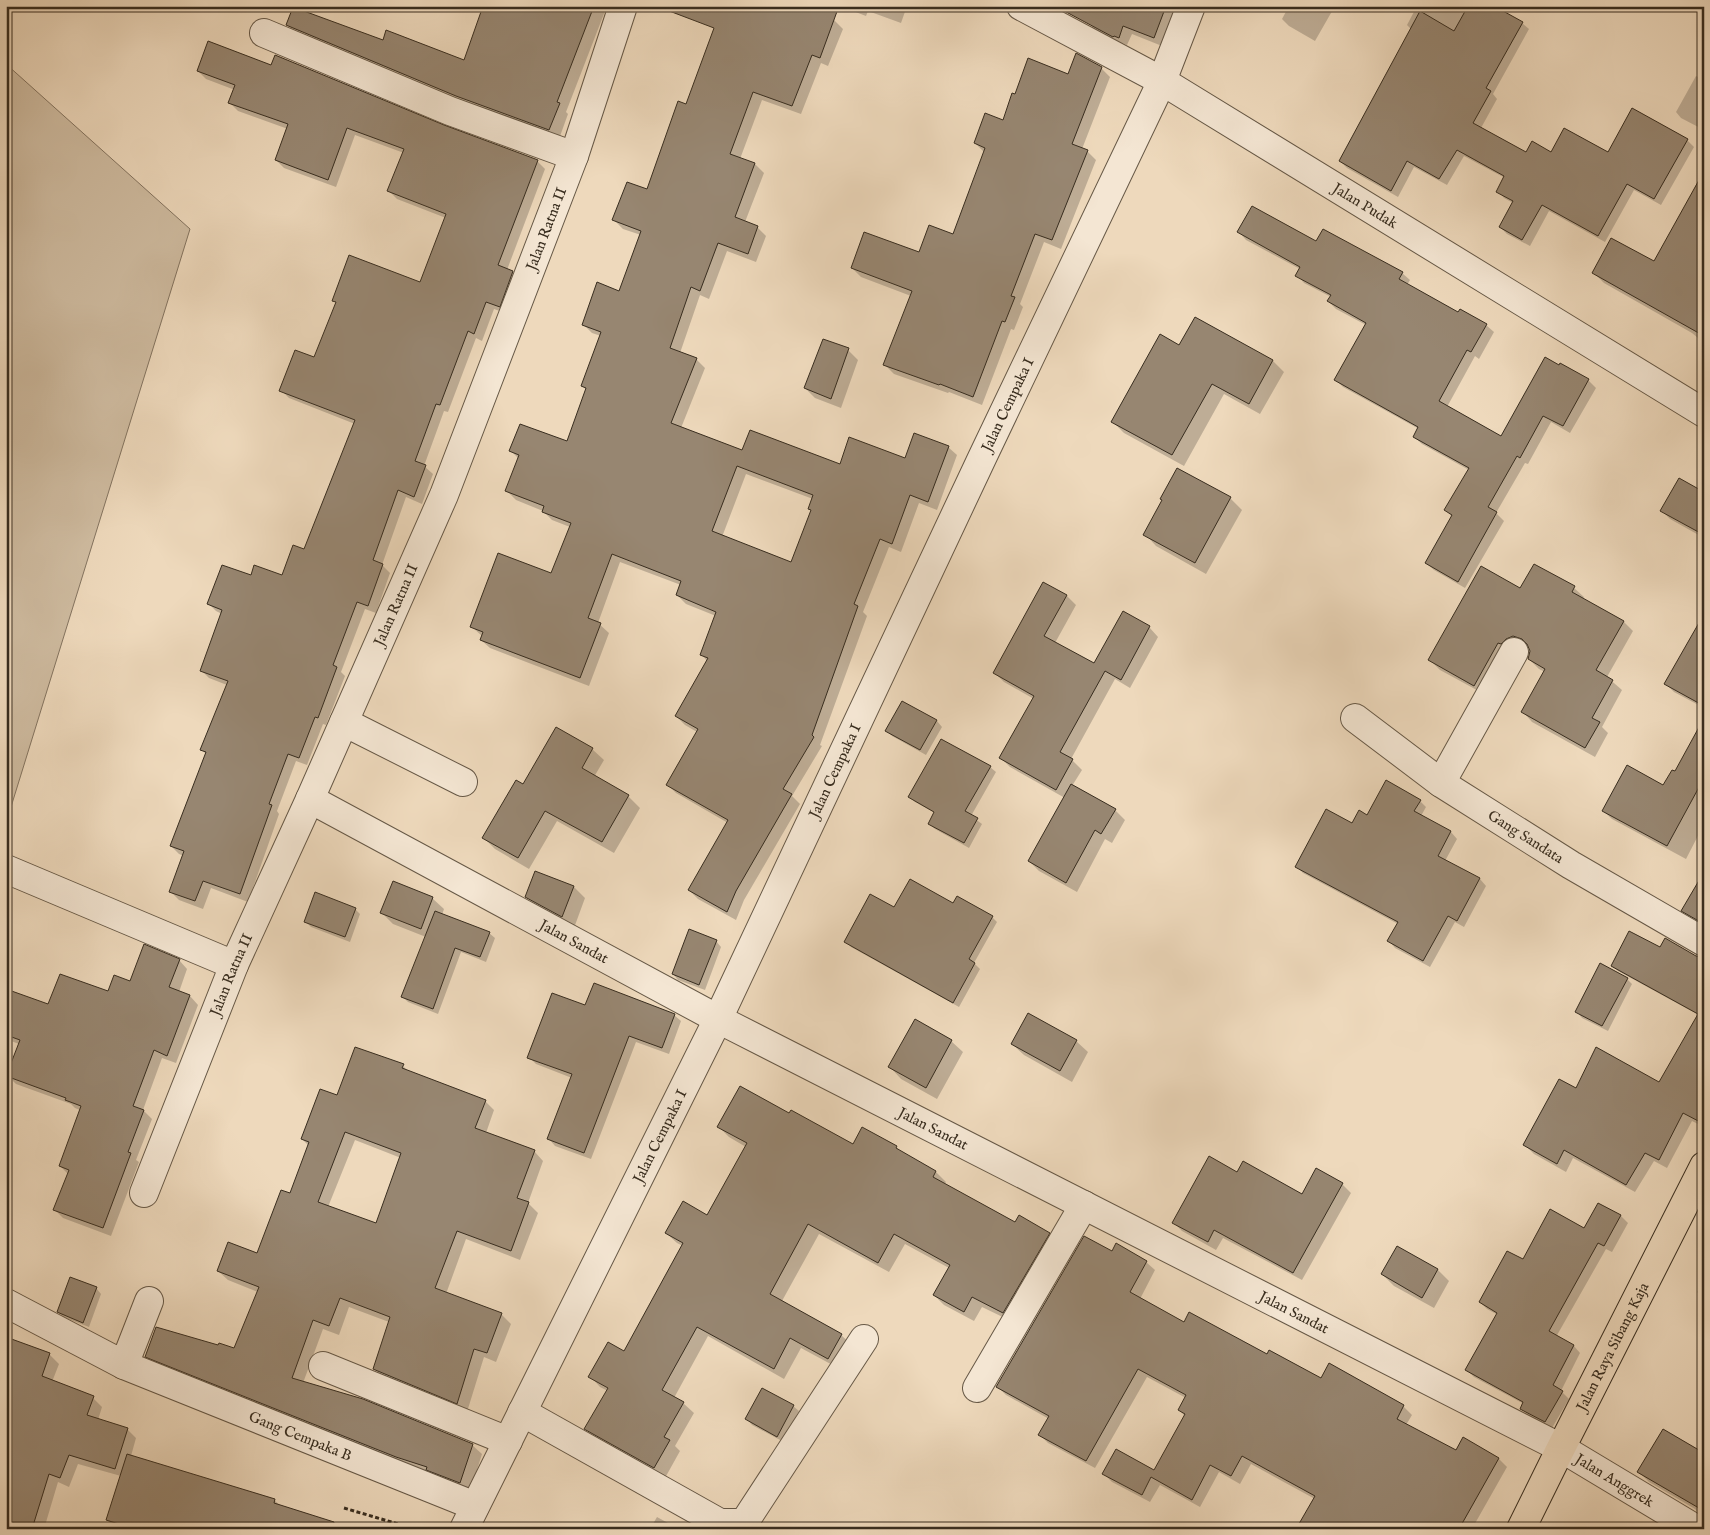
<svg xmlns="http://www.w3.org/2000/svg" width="1710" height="1535" viewBox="0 0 1710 1535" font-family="'IM FELL English',serif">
  <rect width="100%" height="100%" fill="#eed9bc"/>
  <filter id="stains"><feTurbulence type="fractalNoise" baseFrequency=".004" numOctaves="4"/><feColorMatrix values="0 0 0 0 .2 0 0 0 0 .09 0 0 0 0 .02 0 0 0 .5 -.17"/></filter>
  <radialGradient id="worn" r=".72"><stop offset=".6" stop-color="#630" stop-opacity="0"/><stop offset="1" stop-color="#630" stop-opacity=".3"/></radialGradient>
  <path fill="#cfbca1" stroke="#847460" d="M 6,64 L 190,229 L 6,823 Z"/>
  <path fill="#0003" fill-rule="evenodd" d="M 495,6 L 607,6 L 566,112 L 568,114 L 559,139 L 466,105 L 297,34 L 287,25 L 383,42 L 464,62 Z
    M 840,6 L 907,6 L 901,23 L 868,11 L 866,16 Z
    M 1095,6 L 1168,6 L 1175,13 L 1162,46 L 1132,34 L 1127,45 L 1122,43 L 1122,45 L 1097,32 L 1089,23 Z
    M 1289,6 L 1335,6 L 1315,41 L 1289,26 L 1282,19 Z
    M 1417,6 L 1502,6 L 1504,9 L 1503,12 L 1522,23 L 1529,29 L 1493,94 L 1497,99 L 1481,128 L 1526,153 L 1608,153 L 1687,140 L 1694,147 L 1661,205 L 1634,190 L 1605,242 L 1549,211 L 1530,246 L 1507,234 L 1500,227 L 1513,203 L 1504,198 L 1498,191 L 1505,178 L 1464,156 L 1447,185 L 1414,167 L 1398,197 L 1347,168 L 1340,161 L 1412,30 L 1407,25 Z
    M 834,20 L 843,29 L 828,66 L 821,63 L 801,114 L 762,100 L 740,159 L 755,164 L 764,173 L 745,222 L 757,227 L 766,236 L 756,262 L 727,251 L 709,299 L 700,295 L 680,353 L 696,359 L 705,368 L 681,428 L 743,452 L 840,465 L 906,460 L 948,447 L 957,455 L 937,510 L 919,503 L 901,552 L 889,547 L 863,612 L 867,616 L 820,745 L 822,746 L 792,796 L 800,804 L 744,900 L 736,920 L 698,899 L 689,890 L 728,823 L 676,793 L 668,785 L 697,732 L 685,725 L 676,716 L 707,661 L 702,655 L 716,616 L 686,604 L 677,595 L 681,585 L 620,562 L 598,623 L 609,633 L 589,686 L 490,648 L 481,640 L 482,636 L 472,627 L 552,575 L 570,527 L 552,520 L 543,511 L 516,500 L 507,491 L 519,459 L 511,451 L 567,442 L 587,390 L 582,386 L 601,336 L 592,333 L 583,324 L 619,292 L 641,235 L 623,229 L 614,220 L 647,191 L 687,106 ZM 746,474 L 813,499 L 810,509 L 812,512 L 792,564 L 722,537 Z
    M 1101,68 L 1110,77 L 1082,149 L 1087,151 L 1096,160 L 1061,249 L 1044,242 L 1020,304 L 1023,307 L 1014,330 L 1011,329 L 982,405 L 949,392 L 948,393 L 894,374 L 885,365 L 911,296 L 861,277 L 852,268 L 919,254 L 953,236 L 985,153 L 975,143 L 1069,76 Z
    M 198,71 L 444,127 L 537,161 L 545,169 L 507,270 L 512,272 L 520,280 L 508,314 L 494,309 L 482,341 L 476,338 L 448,412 L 444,411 L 424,466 L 433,474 L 422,504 L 406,497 L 382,565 L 390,573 L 376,613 L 365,609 L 341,672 L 345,676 L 326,725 L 323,724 L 307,765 L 296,761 L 277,811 L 279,814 L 248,902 L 211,888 L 203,909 L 179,900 L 171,892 L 184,856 L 179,854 L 171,846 L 206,754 L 202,750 L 227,685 L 209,678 L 201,670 L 222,614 L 216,611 L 208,603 L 251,577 L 283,577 L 304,551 L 355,424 L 289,398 L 281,390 L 315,359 L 337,304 L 334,300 L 421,284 L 446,218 L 397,199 L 389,191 L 404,153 L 355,135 L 336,187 L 284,168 L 276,160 L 288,129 L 238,111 L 230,103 L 235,90 L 206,79 Z
    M 1696,76 L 1704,80 L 1704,130 L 1681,118 L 1676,112 Z
    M 1704,209 L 1704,343 L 1692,333 L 1604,283 L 1594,273 L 1654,263 Z
    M 1239,232 L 1317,243 L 1402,273 L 1410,280 L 1407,285 L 1458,313 L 1486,325 L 1494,332 L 1479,359 L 1475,356 L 1447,407 L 1502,438 L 1588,380 L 1596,388 L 1570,433 L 1551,422 L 1528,464 L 1525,463 L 1496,513 L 1504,521 L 1465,588 L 1434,570 L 1426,563 L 1452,517 L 1446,510 L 1469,470 L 1422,444 L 1414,437 L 1419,429 L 1343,387 L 1335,379 L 1366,325 L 1336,309 L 1328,301 L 1331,297 L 1304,283 L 1297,275 L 1300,269 L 1246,240 Z
    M 1195,319 L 1273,361 L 1284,372 L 1260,414 L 1224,394 L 1184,466 L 1124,433 L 1113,422 L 1180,347 Z
    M 848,350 L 858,360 L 841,408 L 815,398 L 805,388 Z
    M 1704,493 L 1704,538 L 1670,519 L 1662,511 Z
    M 1230,498 L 1242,510 L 1206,574 L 1156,546 L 1145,534 Z
    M 1704,554 L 1704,570 L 1698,564 Z
    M 1534,566 L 1574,588 L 1584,597 L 1583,599 L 1624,622 L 1633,631 L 1607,677 L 1622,690 L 1602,727 L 1608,733 L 1595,757 L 1532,722 L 1523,712 L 1545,672 L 1539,669 L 1529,659 L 1531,651 L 1530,647 L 1524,646 L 1484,694 L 1440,670 L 1430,660 L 1521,589 Z
    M 1044,583 L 1067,596 L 1076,605 L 1055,643 L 1095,665 L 1149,627 L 1158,637 L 1130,688 L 1115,679 L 1071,759 L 1082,770 L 1072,786 L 1115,810 L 1125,820 L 1112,843 L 1105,839 L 1077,892 L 1039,871 L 1029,861 L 1065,798 L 1010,767 L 1001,758 L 1034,699 L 1004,682 L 995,673 Z
    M 1704,657 L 1704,708 L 1674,692 L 1666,684 Z
    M 903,703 L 937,721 L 942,727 L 926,755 L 892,736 L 887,731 Z
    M 1704,721 L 1704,832 L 1701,830 L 1686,859 L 1612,819 L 1603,811 L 1664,786 L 1675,773 Z
    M 592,749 L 604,760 L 594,777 L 628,796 L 640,808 L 614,853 L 557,821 L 529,869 L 495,849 L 484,838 L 523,786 Z
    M 990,767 L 996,772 L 971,816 L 982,824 L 969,848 L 935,829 L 929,824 L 935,813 L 915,802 L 909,797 Z
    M 1420,801 L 1426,807 L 1421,816 L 1451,832 L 1457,839 L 1445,861 L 1480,879 L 1486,886 L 1464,927 L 1455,922 L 1430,967 L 1395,948 L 1389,941 L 1398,924 L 1303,873 L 1297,867 L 1353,825 L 1367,816 Z
    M 574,887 L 585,898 L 574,928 L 538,908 L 526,897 Z
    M 432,898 L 444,909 L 442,915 L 489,933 L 495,938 L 486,962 L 461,952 L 438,1014 L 408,1002 L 403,997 L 426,937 L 393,924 L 382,913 Z
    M 953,905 L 992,917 L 997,922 L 974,963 L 980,969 L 959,1007 L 851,947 L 846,941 L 894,908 Z
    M 1704,908 L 1704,925 L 1688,916 L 1683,911 Z
    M 355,909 L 360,914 L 350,942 L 311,927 L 306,922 Z
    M 1629,933 L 1704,1018 L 1618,971 L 1612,966 Z
    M 716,941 L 721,947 L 705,990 L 678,980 L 673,974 Z
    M 179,960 L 187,969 L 179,992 L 190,996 L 198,1005 L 176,1063 L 162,1058 L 143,1110 L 152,1119 L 136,1160 L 139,1162 L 111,1236 L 63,1218 L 55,1210 L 68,1174 L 60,1166 L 80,1110 L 75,1108 L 71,1104 L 16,1084 L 7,1075 L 19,1044 L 6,1039 L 6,990 L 49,1006 L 109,993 Z
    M 1627,979 L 1632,984 L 1608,1031 L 1582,1018 L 1577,1012 Z
    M 585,1007 L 674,1015 L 681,1021 L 669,1054 L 636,1042 L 591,1159 L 555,1146 L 549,1139 L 572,1078 L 536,1064 L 529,1057 Z
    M 1704,1039 L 1704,1127 L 1692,1121 L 1667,1168 L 1654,1161 L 1635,1192 L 1573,1158 L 1566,1172 L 1534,1154 L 1525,1145 L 1660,1084 Z
    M 951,1041 L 963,1052 L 937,1099 L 901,1079 L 890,1067 Z
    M 1076,1041 L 1088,1052 L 1072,1082 L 1024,1055 L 1012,1044 Z
    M 403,1066 L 410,1073 L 485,1101 L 494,1110 L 486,1133 L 534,1151 L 543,1161 L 528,1203 L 538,1213 L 520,1260 L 466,1239 L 446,1294 L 501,1314 L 511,1324 L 496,1362 L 484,1357 L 467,1412 L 384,1378 L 374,1369 L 389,1322 L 349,1307 L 339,1335 L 323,1329 L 303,1383 L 472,1445 L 482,1454 L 470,1492 L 156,1366 L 146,1356 L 219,1347 L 235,1350 L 258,1292 L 228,1280 L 218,1271 L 258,1255 L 290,1195 L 309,1146 L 302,1139 L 338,1097 ZM 355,1140 L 401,1158 L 376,1225 L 328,1207 Z
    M 790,1115 L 853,1145 L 896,1147 L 902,1153 L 936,1172 L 946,1182 L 944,1185 L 1015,1224 L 1049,1234 L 1059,1244 L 1013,1322 L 982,1307 L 974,1321 L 944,1305 L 934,1295 L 949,1268 L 905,1244 L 889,1272 L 819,1234 L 782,1301 L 841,1335 L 852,1345 L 838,1368 L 801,1348 L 784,1379 L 708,1336 L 674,1398 L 683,1403 L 694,1413 L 675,1446 L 680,1451 L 665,1478 L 596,1439 L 586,1429 L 608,1391 L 600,1387 L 590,1376 L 625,1352 L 683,1246 L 677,1243 L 666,1233 L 707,1216 L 746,1147 L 729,1137 L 719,1127 Z
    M 1317,1170 L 1342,1184 L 1351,1193 L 1302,1280 L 1223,1238 L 1216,1250 L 1182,1231 L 1173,1222 L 1237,1173 L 1303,1195 Z
    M 1599,1204 L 1621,1216 L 1628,1223 L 1612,1252 L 1606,1249 L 1556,1337 L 1574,1346 L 1580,1353 L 1561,1391 L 1569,1399 L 1552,1428 L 1528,1415 L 1521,1409 L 1524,1404 L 1474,1377 L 1467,1370 L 1498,1315 L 1487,1309 L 1480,1302 L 1524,1261 L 1585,1229 Z
    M 1397,1248 L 1438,1270 L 1449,1281 L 1434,1308 L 1394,1286 L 1382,1274 Z
    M 1113,1253 L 1146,1262 L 1155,1270 L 1140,1299 L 1184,1324 L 1268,1355 L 1321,1380 L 1403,1406 L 1412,1415 L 1406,1425 L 1456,1452 L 1463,1439 L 1499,1459 L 1507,1467 L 1473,1527 L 1476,1529 L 1385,1529 L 1315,1499 L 1251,1464 L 1240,1484 L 1219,1472 L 1200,1507 L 1160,1485 L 1150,1502 L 1112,1482 L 1104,1474 L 1154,1472 L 1185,1416 L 1179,1410 L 1186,1398 L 1147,1377 L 1095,1468 L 1048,1443 L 1040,1435 L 1049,1419 L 1006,1395 L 997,1386 Z
    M 1704,1281 L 1704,1299 L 1697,1292 Z
    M 96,1288 L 101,1294 L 89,1327 L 63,1317 L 58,1312 Z
    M 6,1338 L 50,1355 L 59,1364 L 52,1382 L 93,1398 L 102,1407 L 98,1420 L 127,1429 L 136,1438 L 131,1456 L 274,1500 L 282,1507 L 353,1529 L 117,1529 L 107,1520 L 121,1476 L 78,1464 L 69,1487 L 58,1482 L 44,1529 L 6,1529 L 25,1465 Z
    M 793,1406 L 799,1411 L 782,1441 L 752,1425 L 747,1419 Z
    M 1704,1455 L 1704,1518 L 1695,1509 L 1649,1482 L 1639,1472 Z
    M 657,1517 L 679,1529 L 650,1529 Z"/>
  <path fill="#978671" stroke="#382d1f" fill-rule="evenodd" d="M 483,6 L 594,6 L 557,102 L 560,103 L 549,130 L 456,96 L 286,25 L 293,7 L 383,40 L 386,30 L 464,60 Z
    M 664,6 L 839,6 L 820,58 L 812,55 L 792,106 L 753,92 L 730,154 L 755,163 L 735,217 L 758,226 L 748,254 L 718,243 L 700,291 L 691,287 L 670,348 L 697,358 L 671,423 L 742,450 L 750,430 L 840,464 L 849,437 L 905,458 L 914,433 L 949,446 L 928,502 L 910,495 L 892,544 L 880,539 L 854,604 L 858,606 L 812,735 L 814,737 L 783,789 L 792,794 L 736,891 L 727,912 L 688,890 L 728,820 L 666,785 L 698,729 L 675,716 L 708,658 L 700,655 L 716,612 L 676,595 L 681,581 L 612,554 L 588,618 L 601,623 L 580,678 L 480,640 L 483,632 L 470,627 L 498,553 L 551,573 L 571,523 L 542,512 L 544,506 L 505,491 L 519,455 L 509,451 L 520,424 L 567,441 L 586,388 L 581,386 L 601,332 L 582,325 L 597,282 L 619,291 L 641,231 L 612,220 L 627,182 L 647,189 L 678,101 L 686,104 L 714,28 L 664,9 ZM 737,466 L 813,495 L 808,509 L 811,510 L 791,562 L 712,531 Z
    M 1055,6 L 1166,6 L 1154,38 L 1123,26 L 1119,38 L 1114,36 L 1113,37 Z
    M 1468,6 L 1494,6 L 1523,22 L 1486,88 L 1491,91 L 1473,123 L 1526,152 L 1532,141 L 1551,152 L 1564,128 L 1608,152 L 1632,108 L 1688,139 L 1654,199 L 1627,184 L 1598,236 L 1542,205 L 1522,240 L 1499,227 L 1513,201 L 1496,192 L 1504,176 L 1457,150 L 1439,179 L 1407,161 L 1391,191 L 1339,161 L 1420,11 L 1454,31 Z
    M 208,41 L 271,65 L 275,55 L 444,125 L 538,160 L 498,265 L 513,271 L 500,307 L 486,302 L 474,334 L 468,331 L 440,405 L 436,404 L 415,461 L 426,465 L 414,497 L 398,490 L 373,560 L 383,564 L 368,606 L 357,602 L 333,665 L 337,667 L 318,718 L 315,717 L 299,758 L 288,754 L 269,804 L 272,805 L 240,894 L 203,881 L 195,901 L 169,892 L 184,851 L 170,846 L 206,752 L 200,750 L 228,681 L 200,671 L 222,610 L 207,604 L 222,565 L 251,575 L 254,565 L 282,575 L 293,545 L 304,549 L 355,420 L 279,391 L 295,350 L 314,357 L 336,302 L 332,301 L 349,255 L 420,282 L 446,214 L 387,191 L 404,149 L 347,128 L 328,180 L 275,160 L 288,124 L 228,103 L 235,85 L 197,71 Z
    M 1076,53 L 1102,67 L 1072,144 L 1088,150 L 1052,240 L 1035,234 L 1011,296 L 1015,297 L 1005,322 L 1002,321 L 973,397 L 940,384 L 939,385 L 883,365 L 912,291 L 851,268 L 864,232 L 919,252 L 929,225 L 953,234 L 985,148 L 974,143 L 985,113 L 1003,120 L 1012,93 L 1015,94 L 1028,58 L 1068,74 Z
    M 1704,171 L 1704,336 L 1592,273 L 1611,238 L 1654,261 Z
    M 1252,206 L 1316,241 L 1323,229 L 1403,272 L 1399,279 L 1458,312 L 1460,309 L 1487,324 L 1471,352 L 1467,350 L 1439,401 L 1501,436 L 1545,357 L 1559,365 L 1560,363 L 1589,379 L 1563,426 L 1543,416 L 1520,458 L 1517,456 L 1488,507 L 1497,512 L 1458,582 L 1425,563 L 1452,515 L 1444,510 L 1469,468 L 1413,437 L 1418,427 L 1334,380 L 1366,323 L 1327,301 L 1331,295 L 1295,276 L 1300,267 L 1237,232 Z
    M 1195,317 L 1273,360 L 1249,404 L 1212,384 L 1172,455 L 1111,422 L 1160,334 L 1179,345 Z
    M 823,339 L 849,348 L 831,399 L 804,388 Z
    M 1177,468 L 1231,497 L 1195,563 L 1143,535 L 1162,500 L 1160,499 Z
    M 1679,478 L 1704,492 L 1704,535 L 1660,511 Z
    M 1534,564 L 1575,586 L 1572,592 L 1624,621 L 1596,670 L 1613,680 L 1592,718 L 1600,722 L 1585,748 L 1521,712 L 1545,669 L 1528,659 L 1530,651 L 1527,644 L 1522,639 L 1513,636 L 1506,639 L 1501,644 L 1498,643 L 1474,686 L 1428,660 L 1481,566 L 1520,588 Z
    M 1043,582 L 1067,595 L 1044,636 L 1094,663 L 1123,611 L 1150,626 L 1121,680 L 1105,671 L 1060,752 L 1073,759 L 1056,790 L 999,758 L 1034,696 L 993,673 Z
    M 1704,614 L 1704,706 L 1664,684 Z
    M 902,701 L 937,720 L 920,750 L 885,731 Z
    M 1704,718 L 1704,778 L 1667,846 L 1602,811 L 1627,765 L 1663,785 L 1672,770 L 1675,771 Z
    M 556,727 L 593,748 L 582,768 L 629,795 L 602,842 L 545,811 L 518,858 L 482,838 L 516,780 L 523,784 Z
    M 941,739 L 991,766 L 965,811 L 978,818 L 964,843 L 928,824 L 934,812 L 908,797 Z
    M 1386,780 L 1421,800 L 1414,811 L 1451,831 L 1438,856 L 1480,878 L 1457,921 L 1448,916 L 1423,961 L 1387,941 L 1398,922 L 1295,867 L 1326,809 L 1352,823 L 1359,810 L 1367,815 Z
    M 1071,784 L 1116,809 L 1101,834 L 1095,830 L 1066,883 L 1028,861 Z
    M 535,871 L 574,886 L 562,917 L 525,897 Z
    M 1704,872 L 1704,924 L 1681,911 Z
    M 910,879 L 953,903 L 957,896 L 993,916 L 969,959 L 975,963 L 953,1003 L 844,942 L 870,894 L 894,907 Z
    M 393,881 L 433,897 L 421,929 L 380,913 Z
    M 315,892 L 356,908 L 345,937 L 304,922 Z
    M 435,911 L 490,932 L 480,957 L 455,948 L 433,1009 L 401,997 Z
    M 689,929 L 717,940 L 699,985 L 672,974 Z
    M 1629,931 L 1660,947 L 1665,938 L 1696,956 L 1704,958 L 1704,1124 L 1683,1113 L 1659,1160 L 1645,1153 L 1626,1185 L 1564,1150 L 1557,1164 L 1523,1145 L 1559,1079 L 1576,1088 L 1596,1047 L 1659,1082 L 1698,1014 L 1611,966 Z
    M 144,944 L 180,959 L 169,987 L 190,995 L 167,1056 L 154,1050 L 133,1106 L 144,1110 L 128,1152 L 131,1153 L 103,1228 L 53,1210 L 69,1170 L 59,1166 L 81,1106 L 65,1100 L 66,1098 L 6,1076 L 20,1040 L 6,1035 L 6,989 L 48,1004 L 60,974 L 108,991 L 114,975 L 130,981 Z
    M 1600,963 L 1628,978 L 1602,1026 L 1575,1012 Z
    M 594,983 L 675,1014 L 662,1048 L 629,1036 L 584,1153 L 547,1139 L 572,1074 L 527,1058 L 552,993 L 585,1005 Z
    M 1028,1013 L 1077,1040 L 1060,1071 L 1011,1044 Z
    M 915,1019 L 952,1040 L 926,1088 L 888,1067 Z
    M 355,1047 L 404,1064 L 402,1068 L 486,1100 L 475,1128 L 535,1150 L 517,1198 L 529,1202 L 511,1251 L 457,1231 L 435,1288 L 502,1313 L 487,1353 L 474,1349 L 457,1404 L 373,1369 L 390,1317 L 340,1298 L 329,1326 L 313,1320 L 292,1378 L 363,1399 L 473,1444 L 460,1483 L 426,1470 L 427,1467 L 396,1457 L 145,1357 L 156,1327 L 218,1345 L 219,1343 L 234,1348 L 259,1287 L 217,1271 L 228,1242 L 257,1253 L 281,1190 L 290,1193 L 309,1142 L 301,1139 L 320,1089 L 337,1095 ZM 345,1132 L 401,1153 L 376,1223 L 318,1202 Z
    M 740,1086 L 789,1113 L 791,1110 L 853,1144 L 862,1127 L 897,1146 L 896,1148 L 936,1171 L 933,1177 L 1015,1222 L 1019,1215 L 1050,1233 L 1003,1313 L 972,1297 L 964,1312 L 933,1295 L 950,1265 L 894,1234 L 878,1263 L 808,1224 L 770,1294 L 842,1334 L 828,1359 L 790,1338 L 774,1369 L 697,1327 L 662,1390 L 684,1402 L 664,1437 L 670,1440 L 654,1468 L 584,1429 L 608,1388 L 588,1377 L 608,1342 L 624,1351 L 683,1243 L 665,1233 L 683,1201 L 707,1215 L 747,1143 L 717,1127 Z
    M 1209,1156 L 1237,1172 L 1243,1161 L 1302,1194 L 1316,1168 L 1343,1183 L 1293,1273 L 1214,1230 L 1208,1242 L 1172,1223 Z
    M 1598,1203 L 1621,1215 L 1604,1246 L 1598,1243 L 1549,1331 L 1574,1345 L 1553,1385 L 1563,1391 L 1545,1422 L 1520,1409 L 1523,1402 L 1465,1370 L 1497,1313 L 1479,1302 L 1507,1251 L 1523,1259 L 1550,1209 L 1584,1228 Z
    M 1084,1236 L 1112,1251 L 1116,1243 L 1147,1261 L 1130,1292 L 1184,1322 L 1189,1312 L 1267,1354 L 1269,1350 L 1321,1378 L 1329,1363 L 1404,1405 L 1397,1419 L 1456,1450 L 1463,1437 L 1499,1458 L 1459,1529 L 1296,1529 L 1315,1496 L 1242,1456 L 1231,1476 L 1210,1465 L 1192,1500 L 1151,1477 L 1142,1495 L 1102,1474 L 1116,1449 L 1154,1470 L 1185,1414 L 1178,1410 L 1186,1395 L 1138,1369 L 1086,1461 L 1038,1435 L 1049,1416 L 996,1387 Z
    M 1397,1246 L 1438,1269 L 1422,1298 L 1381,1274 Z
    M 70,1277 L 97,1287 L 83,1323 L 57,1312 Z
    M 6,1337 L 50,1353 L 42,1376 L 94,1396 L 87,1415 L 128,1428 L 115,1469 L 69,1455 L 60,1478 L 49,1474 L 32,1529 L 6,1521 Z
    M 762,1388 L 794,1405 L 777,1437 L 745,1419 Z
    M 1663,1429 L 1704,1453 L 1704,1511 L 1637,1472 Z
    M 127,1454 L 275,1499 L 274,1503 L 334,1522 L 333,1529 L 135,1529 L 106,1520 Z"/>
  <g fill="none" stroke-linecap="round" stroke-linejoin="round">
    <defs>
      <g id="minor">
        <path id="s1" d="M 1021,6 L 1162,81 L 1704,413"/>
        <path d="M 264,33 L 450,111 L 574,156"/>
        <path id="s2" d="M 1355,718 L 1441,783 L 1571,865 L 1704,942"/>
        <path d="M 344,722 L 463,782"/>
        <path d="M 1441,783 L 1514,652"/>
        <path id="s3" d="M 310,799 L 718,1019 L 1561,1448 L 1696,1529"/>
        <path d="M 6,869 L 234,965"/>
        <path id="s4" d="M 144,1193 L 234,965 L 310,799 L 444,495 L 574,156 L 623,6"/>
        <path d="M 6,1303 L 124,1365 L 149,1301"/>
        <path id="s5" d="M 124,1365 L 475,1506"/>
        <path d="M 323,1366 L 508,1441"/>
        <path d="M 977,1388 L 1084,1205"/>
        <path d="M 522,1412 L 720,1523 L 744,1523 L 864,1339"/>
        <path id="s6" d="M 464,1529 L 718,1019 L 982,458 L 1162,81 L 1191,6"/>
      </g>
      <g id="major">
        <path id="s7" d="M 1521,1529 L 1561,1448 L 1704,1166"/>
      </g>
    </defs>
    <use href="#minor" stroke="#665846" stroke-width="30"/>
    <use href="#major" stroke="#382d1f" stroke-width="30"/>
    <path stroke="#382d1f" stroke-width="3" stroke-dasharray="4 2.5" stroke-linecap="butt" d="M 344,1508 L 415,1529"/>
    <use href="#minor" stroke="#f4e6d3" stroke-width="28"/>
    <use href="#major" stroke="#eed9bc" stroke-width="28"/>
  </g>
  <g text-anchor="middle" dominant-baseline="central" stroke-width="4" stroke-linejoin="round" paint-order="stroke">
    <g font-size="15" fill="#382d1f" stroke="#f4e6d3">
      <text stroke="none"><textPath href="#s1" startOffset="398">Jalan Pudak</textPath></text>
      <text stroke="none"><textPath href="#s4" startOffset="1045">Jalan Ratna II</textPath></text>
      <text stroke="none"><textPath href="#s6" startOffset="1249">Jalan Cempaka I</textPath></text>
      <text stroke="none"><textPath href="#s4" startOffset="640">Jalan Ratna II</textPath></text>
      <text stroke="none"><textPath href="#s6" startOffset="844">Jalan Cempaka I</textPath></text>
      <text stroke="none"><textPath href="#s2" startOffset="208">Gang Sandata</textPath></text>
      <text stroke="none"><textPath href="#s3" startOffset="300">Jalan Sandat</textPath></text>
      <text stroke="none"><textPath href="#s4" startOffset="235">Jalan Ratna II</textPath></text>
      <text stroke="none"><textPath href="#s3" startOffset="705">Jalan Sandat</textPath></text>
      <text stroke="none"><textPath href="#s6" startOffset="439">Jalan Cempaka I</textPath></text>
      <text stroke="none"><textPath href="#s3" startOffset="1110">Jalan Sandat</textPath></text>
      <text stroke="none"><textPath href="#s7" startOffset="204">Jalan Raya Sibang Kaja</textPath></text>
      <text stroke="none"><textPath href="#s5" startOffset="190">Gang Cempaka B</textPath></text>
      <text stroke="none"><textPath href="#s3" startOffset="1472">Jalan Anggrek</textPath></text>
    </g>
  </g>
  <rect width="1710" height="1535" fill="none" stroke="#eed9bc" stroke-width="25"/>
  <rect x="8" y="8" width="1695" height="1520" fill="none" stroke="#382d1f" stroke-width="2.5"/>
  <rect x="12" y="12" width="1685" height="1510" fill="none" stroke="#382d1f"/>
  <rect width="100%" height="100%" filter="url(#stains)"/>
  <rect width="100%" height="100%" fill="url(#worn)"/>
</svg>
